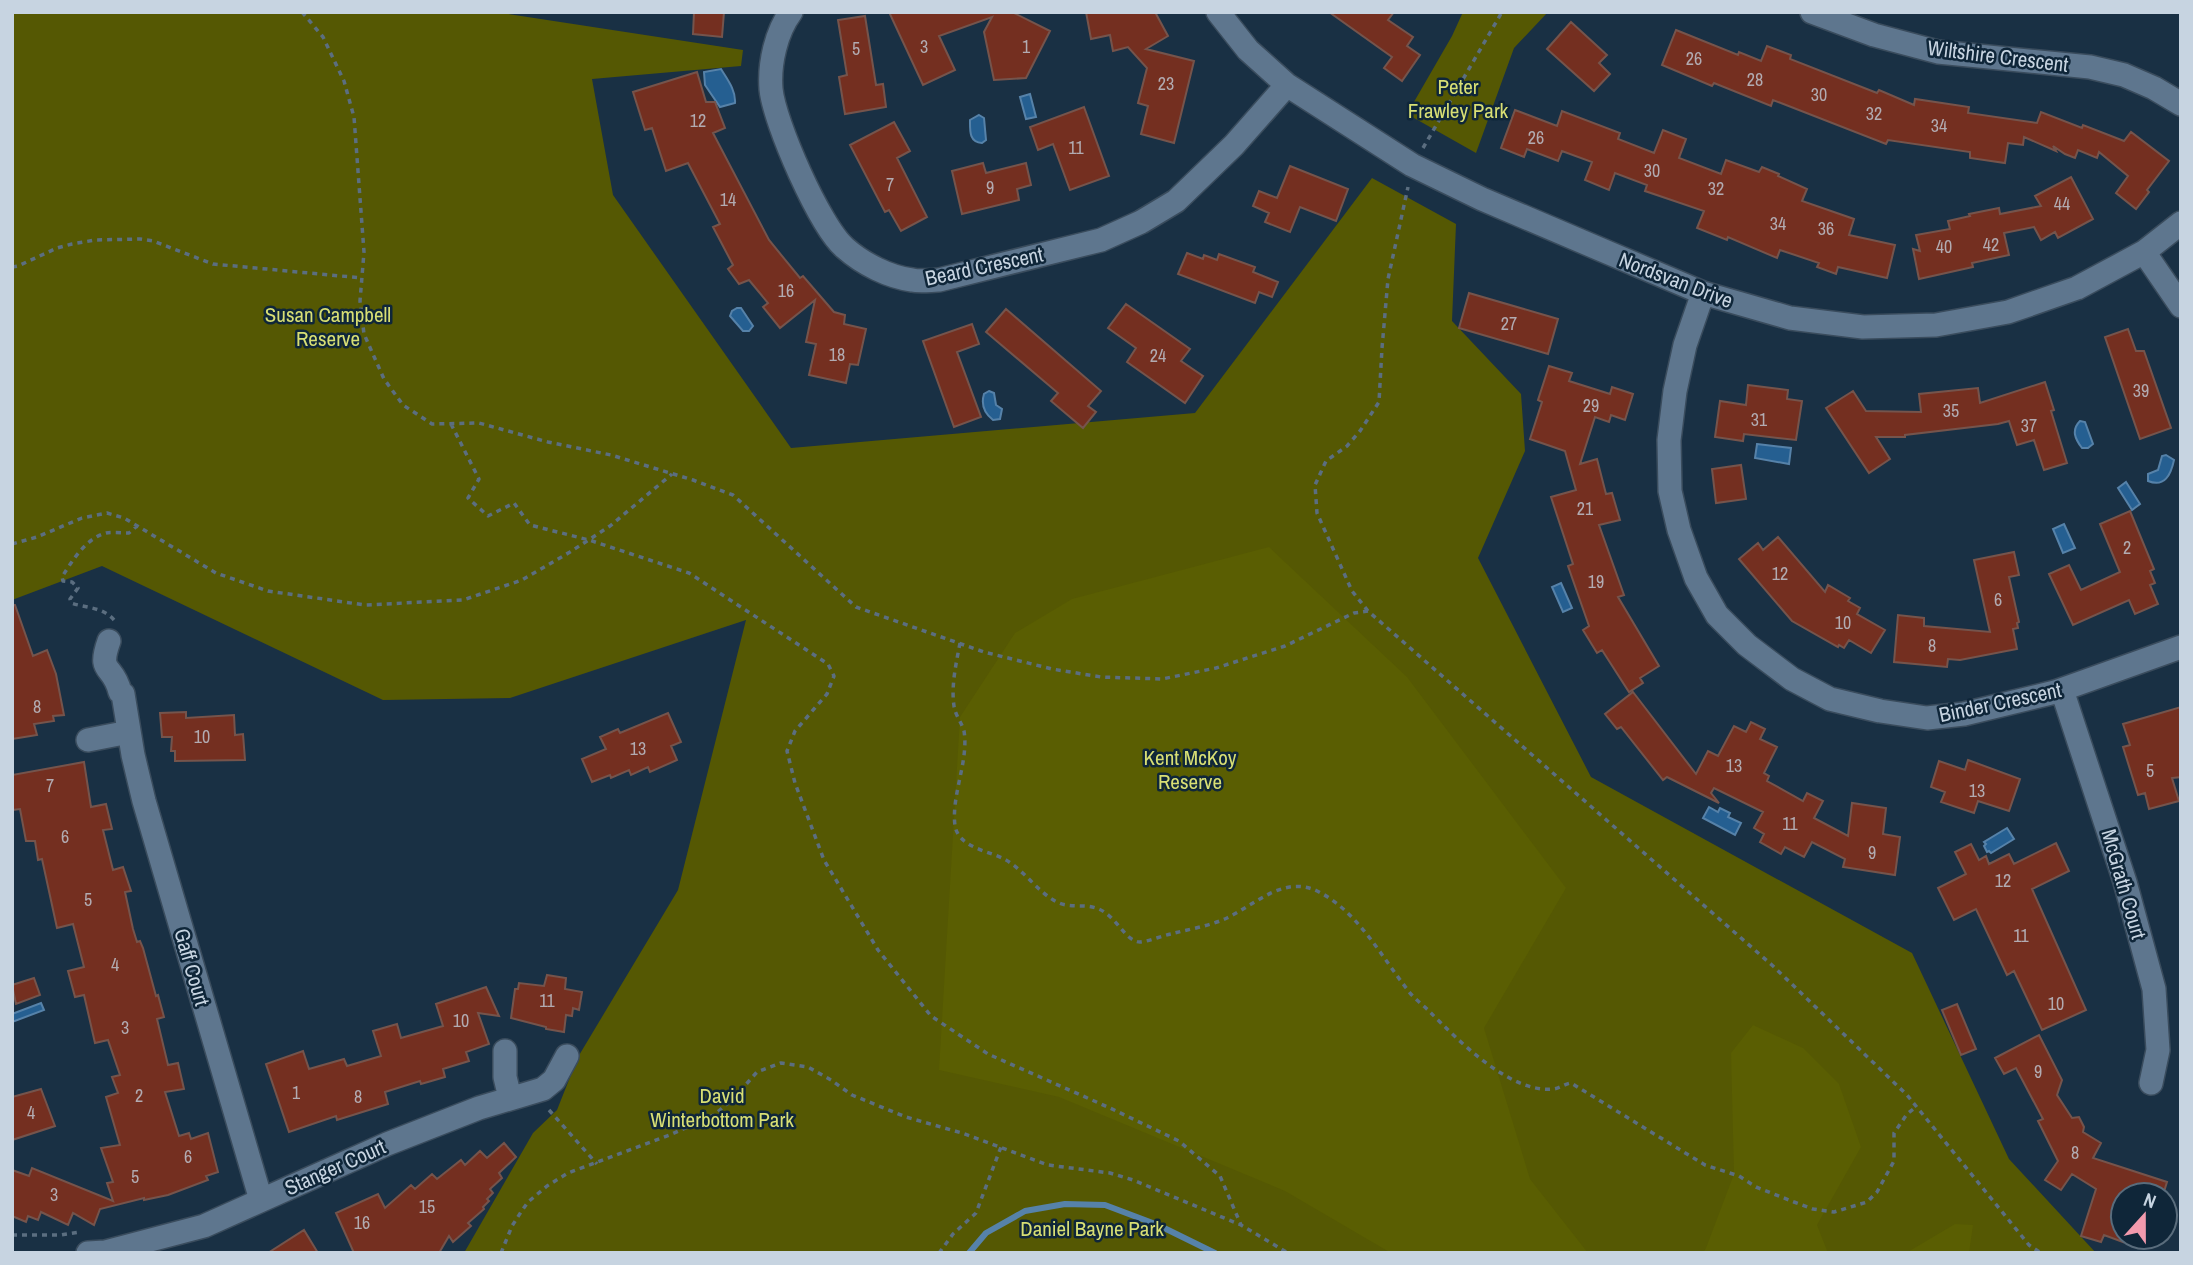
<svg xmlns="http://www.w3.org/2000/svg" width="2193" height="1265" viewBox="0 0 2193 1265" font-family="'Archivo Narrow',sans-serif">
  <rect width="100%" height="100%" fill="#193044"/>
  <path fill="#555803" d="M 12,12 L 495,12 L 743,50 L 741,66 L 592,79 L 613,195 L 791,448 L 1195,413 L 1372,178 L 1456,224 L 1452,321 L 1521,394 L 1525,451 L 1478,558 L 1591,777 L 1912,953 L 2009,1159 L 2096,1253 L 1219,1253 L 1181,1235 L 1215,1253 L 464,1253 L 533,1133 L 557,1110 L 578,1057 L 678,890 L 746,620 L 510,698 L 383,700 L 102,566 L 12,600 Z
    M 1463,12 L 1548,12 L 1514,48 L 1476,153 L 1407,114 L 1452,36 Z"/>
  <path fill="#5a5e02" d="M 1269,547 L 1407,677 L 1566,888 L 1484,1028 L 1530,1179 L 1588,1253 L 1391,1253 L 1285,1191 L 1059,1097 L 939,1070 L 960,717 L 1015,633 L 1072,599 Z
    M 1753,1025 L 1803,1048 L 1839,1084 L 1861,1147 L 1817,1225 L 1828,1253 L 1703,1253 L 1706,1248 L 1734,1174 L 1731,1053 Z
    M 1955,1224 L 1973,1225 L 1969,1253 L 1906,1253 Z"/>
  <path fill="#255f91" stroke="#5682a9" stroke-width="2" d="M 721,69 C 727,79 736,90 735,103 L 720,107 L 705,85 L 704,72 Z
    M 1030,94 L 1036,117 L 1026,119 L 1020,97 Z
    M 979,115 L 984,118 L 986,140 L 982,143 C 969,142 970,131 970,120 Z
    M 737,308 L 741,308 L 753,326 L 749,331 L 743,331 L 730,316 L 732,311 Z
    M 989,391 L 994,393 L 996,405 L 1002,409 L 1000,419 L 993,420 C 984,413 981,404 984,394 Z
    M 2080,421 L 2085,422 L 2093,444 L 2088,448 L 2082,448 C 2075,439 2071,430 2080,421 Z
    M 1757,444 L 1791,448 L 1789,464 L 1755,458 Z
    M 2166,455 L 2174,460 C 2171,474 2165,488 2148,481 L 2148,474 L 2158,470 L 2162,456 Z
    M 2126,482 L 2140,504 L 2132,510 L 2118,488 Z
    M 2064,524 L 2075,548 L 2063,553 L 2053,529 Z
    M 1561,583 L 1572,608 L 1563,612 L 1552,587 Z
    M 1709,807 L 1718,812 L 1720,808 L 1730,813 L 1728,817 L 1741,823 L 1735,835 L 1703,818 Z
    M 2007,828 L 2014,839 L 1991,853 L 1989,851 L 1987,852 L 1984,846 L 1986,844 L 1984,842 Z
    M 41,1003 L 44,1010 L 12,1022 L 12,1014 Z"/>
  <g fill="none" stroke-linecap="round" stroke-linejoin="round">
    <path stroke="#5682a9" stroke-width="6" d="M 969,1253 L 986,1233 L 1025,1211 L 1065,1204 L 1105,1205 L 1158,1225 L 1215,1253"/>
  </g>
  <path fill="#742f20" stroke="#75544c" stroke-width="2" d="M 694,12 L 724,12 L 722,37 L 693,34 Z
    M 889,12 L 1012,12 L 1050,31 L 1026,78 L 994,80 L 984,32 L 992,17 L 939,36 L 955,70 L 923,85 Z
    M 1086,12 L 1155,12 L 1168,36 L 1146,49 L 1194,61 L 1174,143 L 1141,134 L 1148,106 L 1138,103 L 1147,68 L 1128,47 L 1113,51 L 1110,35 L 1091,39 Z
    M 1329,12 L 1394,12 L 1388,20 L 1413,37 L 1407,46 L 1420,55 L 1402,81 L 1384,68 L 1392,57 Z
    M 865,16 L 876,85 L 883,84 L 886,107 L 845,114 L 839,77 L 847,75 L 838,20 Z
    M 1571,22 L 1607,55 L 1599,63 L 1610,74 L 1594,91 L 1547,49 Z
    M 1676,30 L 1738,55 L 1739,52 L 1761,61 L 1767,46 L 1791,55 L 1790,59 L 1877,93 L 1879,90 L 1914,105 L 1915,99 L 1969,107 L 1968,113 L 2037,123 L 2041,112 L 2082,128 L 2083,125 L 2124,141 L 2131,132 L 2169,161 L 2147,190 L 2149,192 L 2136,209 L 2116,193 L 2128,176 L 2099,152 L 2097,158 L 2078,150 L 2075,158 L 2065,154 L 2053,146 L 2056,151 L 2024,137 L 2023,145 L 2008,143 L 2005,163 L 1970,158 L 1970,152 L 1888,140 L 1886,144 L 1773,100 L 1771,106 L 1714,83 L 1712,86 L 1662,65 Z
    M 697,72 L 706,102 L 715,102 L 725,128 L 713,133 L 769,240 L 800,278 L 803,276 L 834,312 L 845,315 L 844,324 L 866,329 L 858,365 L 850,364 L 846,383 L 809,375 L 816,344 L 806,342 L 815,300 L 780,328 L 763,307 L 768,303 L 749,280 L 739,284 L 728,269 L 733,265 L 713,227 L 720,224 L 688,163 L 666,171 L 652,128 L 645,130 L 633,92 Z
    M 1084,107 L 1109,176 L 1070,190 L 1053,144 L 1038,150 L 1030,127 Z
    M 1515,110 L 1557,126 L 1562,111 L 1620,133 L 1618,139 L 1654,153 L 1663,130 L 1686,139 L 1679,158 L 1721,174 L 1726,160 L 1759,172 L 1762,167 L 1779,174 L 1778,176 L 1807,189 L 1802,201 L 1854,219 L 1849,235 L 1895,245 L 1887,278 L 1838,267 L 1836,274 L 1817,267 L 1819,263 L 1780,250 L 1777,258 L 1728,237 L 1727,240 L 1697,228 L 1704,211 L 1645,191 L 1647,185 L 1615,173 L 1609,190 L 1585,180 L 1592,162 L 1562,151 L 1558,161 L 1527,149 L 1524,157 L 1501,148 Z
    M 894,122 L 910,151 L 897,158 L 927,217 L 901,231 L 889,210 L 885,212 L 850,145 Z
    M 983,163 L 986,173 L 1026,163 L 1031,185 L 1017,189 L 1019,200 L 962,214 L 952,171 Z
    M 1290,166 L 1348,189 L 1336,221 L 1300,207 L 1290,232 L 1265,222 L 1269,213 L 1253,206 L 1259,191 L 1277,198 Z
    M 2071,177 L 2093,219 L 2058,238 L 2055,232 L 2041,240 L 2034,227 L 2004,233 L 2009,255 L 1972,263 L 1973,267 L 1919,279 L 1913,249 L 1920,251 L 1916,235 L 1950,229 L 1948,221 L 1970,216 L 1969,214 L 1999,208 L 2000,214 L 2041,206 L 2035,196 Z
    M 1187,253 L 1203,259 L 1204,255 L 1217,260 L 1219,254 L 1255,267 L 1253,272 L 1278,282 L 1272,297 L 1259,292 L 1255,303 L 1178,274 Z
    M 1469,293 L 1558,319 L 1548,354 L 1459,328 Z
    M 1126,304 L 1190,349 L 1181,361 L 1203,376 L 1185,403 L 1127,362 L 1136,348 L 1108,328 Z
    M 1006,309 L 1101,391 L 1088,406 L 1096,412 L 1083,428 L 1051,401 L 1058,393 L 986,332 Z
    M 972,324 L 979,344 L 957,352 L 981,417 L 954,427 L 923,341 Z
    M 2128,329 L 2136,351 L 2144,351 L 2171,428 L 2140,439 L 2105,337 Z
    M 1549,366 L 1572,373 L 1569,381 L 1610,394 L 1612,387 L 1633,394 L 1625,420 L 1611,415 L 1609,422 L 1595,417 L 1580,464 L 1597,459 L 1606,494 L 1612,493 L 1620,520 L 1599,525 L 1624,595 L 1618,597 L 1659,666 L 1640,678 L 1643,683 L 1629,692 L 1602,650 L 1597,653 L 1583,630 L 1589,626 L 1568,566 L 1573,564 L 1551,497 L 1576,490 L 1565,451 L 1530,439 L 1542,402 L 1538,400 Z
    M 2045,382 L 2054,410 L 2051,411 L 2067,463 L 2044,470 L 2034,440 L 2017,445 L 2009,421 L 1998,424 L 1905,435 L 1905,437 L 1876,437 L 1890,459 L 1869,473 L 1826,408 L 1853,391 L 1866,411 L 1921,412 L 1919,394 L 1978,388 L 1980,403 Z
    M 1748,385 L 1788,390 L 1787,399 L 1802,401 L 1796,440 L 1744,434 L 1743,441 L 1715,437 L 1720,401 L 1746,405 Z
    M 1741,465 L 1746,499 L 1716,503 L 1712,469 Z
    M 2130,511 L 2154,569 L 2150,571 L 2155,583 L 2150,585 L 2158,604 L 2135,614 L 2129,600 L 2073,625 L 2049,574 L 2069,565 L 2081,590 L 2120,572 L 2100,524 Z
    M 1778,537 L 1825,592 L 1828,585 L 1850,598 L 1848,601 L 1860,608 L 1857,614 L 1885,630 L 1871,653 L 1849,640 L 1844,648 L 1839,645 L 1838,647 L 1792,621 L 1739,559 L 1758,543 L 1763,550 Z
    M 2014,552 L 2019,575 L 2009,577 L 2019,622 L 2017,623 L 2018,628 L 2013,629 L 2017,649 L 1960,660 L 1948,659 L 1947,667 L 1894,662 L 1898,615 L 1924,618 L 1924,626 L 1990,632 L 1974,560 Z
    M 12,605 L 15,605 L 33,656 L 47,650 L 56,674 L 64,715 L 53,716 L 54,721 L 34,724 L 37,735 L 12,739 Z
    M 1633,692 L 1696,774 L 1708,751 L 1718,756 L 1734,726 L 1746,732 L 1751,722 L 1765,729 L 1760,739 L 1777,747 L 1764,773 L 1769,776 L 1767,781 L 1803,801 L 1807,793 L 1823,801 L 1814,818 L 1848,836 L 1852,803 L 1886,808 L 1883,834 L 1900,837 L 1895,875 L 1843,867 L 1845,859 L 1812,842 L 1804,857 L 1785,847 L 1781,854 L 1760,842 L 1764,834 L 1754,828 L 1763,812 L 1714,788 L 1711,793 L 1719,803 L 1667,777 L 1663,780 L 1621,727 L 1617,729 L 1605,714 Z
    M 2181,707 L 2181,777 L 2172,778 L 2179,801 L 2149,809 L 2145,793 L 2138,795 L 2123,747 L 2130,745 L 2123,724 Z
    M 186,712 L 186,718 L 234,715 L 235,735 L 243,734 L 245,760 L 175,761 L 175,751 L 171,751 L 172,737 L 162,737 L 160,713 Z
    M 668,713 L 681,742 L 671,746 L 677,760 L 650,772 L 648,767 L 631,775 L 629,770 L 611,778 L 610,775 L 592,782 L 582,759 L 606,749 L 600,737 L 618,729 L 620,733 Z
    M 1968,760 L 2020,779 L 2009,811 L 1978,801 L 1974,813 L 1941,802 L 1945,792 L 1931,787 L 1939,761 L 1965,770 Z
    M 84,762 L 91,807 L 106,804 L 112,829 L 103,830 L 113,870 L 123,867 L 131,891 L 125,892 L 133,929 L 137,942 L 140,941 L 143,948 L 156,996 L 158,995 L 164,1017 L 157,1019 L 168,1065 L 178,1063 L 184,1089 L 165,1092 L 179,1136 L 189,1133 L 191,1139 L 208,1133 L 218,1172 L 206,1176 L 208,1180 L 168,1195 L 144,1200 L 144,1198 L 100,1209 L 94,1225 L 73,1213 L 68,1225 L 41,1212 L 38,1220 L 28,1216 L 26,1222 L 12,1216 L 12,1170 L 29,1176 L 32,1168 L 113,1201 L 107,1183 L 113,1182 L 101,1148 L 120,1145 L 106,1097 L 118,1093 L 112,1077 L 120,1075 L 108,1040 L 95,1043 L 84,995 L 75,997 L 68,971 L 84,967 L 73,924 L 57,928 L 42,859 L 38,860 L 35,841 L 26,841 L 20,809 L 12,810 L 12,775 Z
    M 2056,843 L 2069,871 L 2032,889 L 2086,1010 L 2042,1030 L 2014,971 L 2007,975 L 1976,909 L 1954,920 L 1938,888 L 1966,874 L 1955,852 L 1971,844 L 1979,860 L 1986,856 L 1989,864 L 2009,854 L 2014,864 Z
    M 547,975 L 566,978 L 565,989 L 582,992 L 579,1010 L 573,1008 L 572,1016 L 566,1015 L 564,1032 L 546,1029 L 546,1027 L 511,1018 L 515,989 L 518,989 L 519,983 L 544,986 Z
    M 34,978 L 40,995 L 16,1004 L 12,985 Z
    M 486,987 L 499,1016 L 478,1013 L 489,1044 L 466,1052 L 469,1061 L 443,1069 L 445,1077 L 421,1084 L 420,1081 L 385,1092 L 388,1104 L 337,1120 L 336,1116 L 289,1132 L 266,1064 L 303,1051 L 309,1069 L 344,1059 L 347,1066 L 381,1056 L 373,1031 L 397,1024 L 401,1038 L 443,1026 L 436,1004 Z
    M 1957,1004 L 1976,1049 L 1961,1055 L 1942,1010 Z
    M 2039,1035 L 2062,1080 L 2057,1095 L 2072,1118 L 2079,1117 L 2084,1127 L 2083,1132 L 2101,1143 L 2093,1158 L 2167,1182 L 2163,1195 L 2123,1195 L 2123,1242 L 2104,1235 L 2101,1242 L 2081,1236 L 2096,1189 L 2072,1174 L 2061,1190 L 2045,1180 L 2058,1161 L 2038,1121 L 2043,1119 L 2016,1068 L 2004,1074 L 1995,1058 Z
    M 41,1089 L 55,1126 L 12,1140 L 12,1097 Z
    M 504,1143 L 516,1157 L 499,1173 L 502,1178 L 490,1189 L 493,1193 L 487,1199 L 489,1201 L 483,1207 L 484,1209 L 468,1223 L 471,1226 L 453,1242 L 449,1236 L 439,1253 L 354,1253 L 336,1213 L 378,1194 L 385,1208 L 411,1185 L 415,1189 L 432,1174 L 437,1179 L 461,1160 L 465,1165 L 480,1151 L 487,1158 Z
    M 304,1230 L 318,1253 L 268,1253 Z"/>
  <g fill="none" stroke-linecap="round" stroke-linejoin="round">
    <defs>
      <path id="minor" d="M 791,12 C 776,32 769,64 771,89 C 774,122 820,227 845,248 C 863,264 889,277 912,280 C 921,282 931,280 939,280 L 1101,240 L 1141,222 L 1176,201 L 1234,145 L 1287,85
        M 1218,12 L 1248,50 L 1287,85 L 1412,165 L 1482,199 L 1703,293 L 1790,318 L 1863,327 L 1936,325 L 2008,312 L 2077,288 L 2144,252 L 2181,223
        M 1812,12 L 1874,35 L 1938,52 L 2090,67 L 2124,75 L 2154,88 L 2181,104
        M 2144,252 L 2181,306
        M 1703,293 L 1685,345 L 1675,391 L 1669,440 L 1670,491 L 1679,530 L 1696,578 L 1717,615 L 1747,645 L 1792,679 L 1830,699 L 1880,711 L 1927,718 L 1964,714 L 2055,692 L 2181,647
        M 109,641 C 97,675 113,663 120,692 L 123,694 L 133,755 L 144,801 L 261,1200
        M 2062,690 L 2125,882 L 2154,989 L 2158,1050 L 2151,1083
        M 88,740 L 129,732
        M 505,1051 L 505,1077 L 510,1098
        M 88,1253 L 105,1252 L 204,1226 L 387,1144 L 479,1108 L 543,1089 L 554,1080 L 567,1056"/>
    </defs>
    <use href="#minor" stroke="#3a4c5d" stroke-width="26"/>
    <path stroke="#5b6e80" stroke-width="3.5" stroke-dasharray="5 5" stroke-linecap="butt" d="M 302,12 L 323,37 L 344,81 L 354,117 L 364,252 L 360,301 L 364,334 L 384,379 L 403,405 L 432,424 L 479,423 L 548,442 L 611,455 L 693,480 L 733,495 L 856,607 L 984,652 L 1052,669 L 1101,677 L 1162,679 L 1216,668 L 1285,646 L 1354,613 L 1368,611 L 1773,966 L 1907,1095 L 2029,1245 L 2041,1253
      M 1423,148 L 1502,12
      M 12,267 L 18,266 L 57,248 L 72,244 L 95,240 L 140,239 L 153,241 L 213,264 L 362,278
      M 451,424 L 479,479 L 468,498 L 488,516 L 514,503 L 530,525 L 589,540 L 689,573 L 828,664 L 834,676 L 827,694 L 795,731 L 787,751 L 795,783 L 824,860 L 878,950 L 931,1016 L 988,1054 L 1110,1108 L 1179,1141 L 1220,1176 L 1241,1225
      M 12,544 L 37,537 L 82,518 L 107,513 L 124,518 L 216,573 L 268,591 L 365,605 L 463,600 L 522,580 L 570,552 L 610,526 L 672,474
      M 1368,611 L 1352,591 L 1317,513 L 1315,485 L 1326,461 L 1347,446 L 1360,431 L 1379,402 L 1382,348 L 1388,279 L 1408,187
      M 114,620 C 103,607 86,608 71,603 L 70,599 L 78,588 L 72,582 L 63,581 L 62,577 C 72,561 86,538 106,533 C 113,532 122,533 129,533 L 137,526
      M 960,643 C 956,664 951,686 954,706 C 955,715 962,723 964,731 C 969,761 951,795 955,826 C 959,848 990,851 1006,860 C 1025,871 1039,894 1059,903 C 1071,908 1084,904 1096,908 C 1116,914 1125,942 1140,942 C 1150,941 1161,936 1171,934 C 1189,929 1210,926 1227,918 C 1256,904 1285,874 1319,892 C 1358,912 1381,956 1407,989 C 1413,998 1422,1004 1429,1011 C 1457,1039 1509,1093 1552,1089 C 1559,1089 1564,1084 1571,1083 L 1705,1165 L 1739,1176 L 1756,1187 L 1794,1202 L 1813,1209 L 1834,1212 L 1867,1202 L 1877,1192 L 1894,1161 L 1894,1133 L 1907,1114 L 1916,1107
      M 549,1110 L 597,1164
      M 12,1235 L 60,1235 L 80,1232
      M 501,1253 L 512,1226 L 521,1212 L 528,1202 L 547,1186 L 568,1173 L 672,1134 L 714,1115 L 733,1099 L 757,1072 L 781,1063 L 808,1067 L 831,1080 L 852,1095 L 906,1117 L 962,1133 L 1048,1165 L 1110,1173 L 1133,1180 L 1241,1225 L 1288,1253
      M 939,1253 L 953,1234 L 976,1213 L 1001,1147"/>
    <use href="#minor" stroke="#5e768e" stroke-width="23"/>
  </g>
  <g text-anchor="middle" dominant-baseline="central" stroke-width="5" stroke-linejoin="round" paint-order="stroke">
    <g font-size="18" fill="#b2abb1">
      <text x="924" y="46">3</text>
      <text x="1026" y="46">1</text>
      <text x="856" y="48">5</text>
      <text x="1694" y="58">26</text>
      <text x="1755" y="79">28</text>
      <text x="1166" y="83">23</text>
      <text x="1819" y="94">30</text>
      <text x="1874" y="113">32</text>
      <text x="698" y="120">12</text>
      <text x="1939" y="125">34</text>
      <text x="1536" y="137">26</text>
      <text x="1076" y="147">11</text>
      <text x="1652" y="170">30</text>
      <text x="890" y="184">7</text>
      <text x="990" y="187">9</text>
      <text x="1716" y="188">32</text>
      <text x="728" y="199">14</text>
      <text x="2062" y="203">44</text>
      <text x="1778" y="223">34</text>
      <text x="1826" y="228">36</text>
      <text x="1991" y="244">42</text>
      <text x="1944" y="246">40</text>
      <text x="786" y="290">16</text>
      <text x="1509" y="323">27</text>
      <text x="837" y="354">18</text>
      <text x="1158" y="355">24</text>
      <text x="2141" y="390">39</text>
      <text x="1591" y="405">29</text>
      <text x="1951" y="410">35</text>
      <text x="1759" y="419">31</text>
      <text x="2029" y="425">37</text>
      <text x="1585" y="508">21</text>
      <text x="2127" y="547">2</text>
      <text x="1780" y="573">12</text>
      <text x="1596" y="581">19</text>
      <text x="1998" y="599">6</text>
      <text x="1843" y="622">10</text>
      <text x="1932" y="645">8</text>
      <text x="37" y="706">8</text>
      <text x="202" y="736">10</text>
      <text x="638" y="748">13</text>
      <text x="1734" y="765">13</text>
      <text x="2150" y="770">5</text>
      <text x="50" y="785">7</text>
      <text x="1977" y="790">13</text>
      <text x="1790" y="823">11</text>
      <text x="65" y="836">6</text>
      <text x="1872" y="852">9</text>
      <text x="2003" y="880">12</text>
      <text x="88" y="899">5</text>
      <text x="2021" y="935">11</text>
      <text x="115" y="964">4</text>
      <text x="547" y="1000">11</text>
      <text x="2056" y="1003">10</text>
      <text x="461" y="1020">10</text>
      <text x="125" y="1027">3</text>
      <text x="2038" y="1071">9</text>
      <text x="296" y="1092">1</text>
      <text x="139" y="1095">2</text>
      <text x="358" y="1096">8</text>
      <text x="31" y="1112">4</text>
      <text x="2075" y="1152">8</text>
      <text x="188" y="1156">6</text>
      <text x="135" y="1176">5</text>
      <text x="54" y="1194">3</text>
      <text x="427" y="1206">15</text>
      <text x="362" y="1222">16</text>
    </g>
    <g font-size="21" fill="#c7d4e1" stroke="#0f2639">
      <text transform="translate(1998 56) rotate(7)">Wiltshire Crescent</text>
      <text transform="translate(984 266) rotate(-12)">Beard Crescent</text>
      <text transform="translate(1676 280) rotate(21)">Nordsvan Drive</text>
      <text transform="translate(2000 702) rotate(-12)">Binder Crescent</text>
      <text transform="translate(2124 884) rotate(74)">McGrath Court</text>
      <text transform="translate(192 967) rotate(74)">Gaff Court</text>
      <text transform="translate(335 1167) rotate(-24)">Stanger Court</text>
    </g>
    <g font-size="21" fill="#d8df74" stroke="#0f2639">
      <text x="1458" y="86">Peter<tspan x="1458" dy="24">Frawley Park</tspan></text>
      <text x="328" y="314">Susan Campbell<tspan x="328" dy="24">Reserve</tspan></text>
      <text x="1190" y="757">Kent McKoy<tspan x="1190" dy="24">Reserve</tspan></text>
      <text x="722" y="1095">David<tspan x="722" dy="24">Winterbottom Park</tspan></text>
      <text x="1092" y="1228">Daniel Bayne Park</text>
    </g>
  </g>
  <rect width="2193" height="1265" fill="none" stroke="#c7d4e1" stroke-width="28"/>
  <g transform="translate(2144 1216) rotate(21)"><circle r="33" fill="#0f2639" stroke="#596c7c" stroke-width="2"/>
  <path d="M0-5L12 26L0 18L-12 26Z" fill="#f29aad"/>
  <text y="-10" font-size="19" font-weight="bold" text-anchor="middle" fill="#c7d4e1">N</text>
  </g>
</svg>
